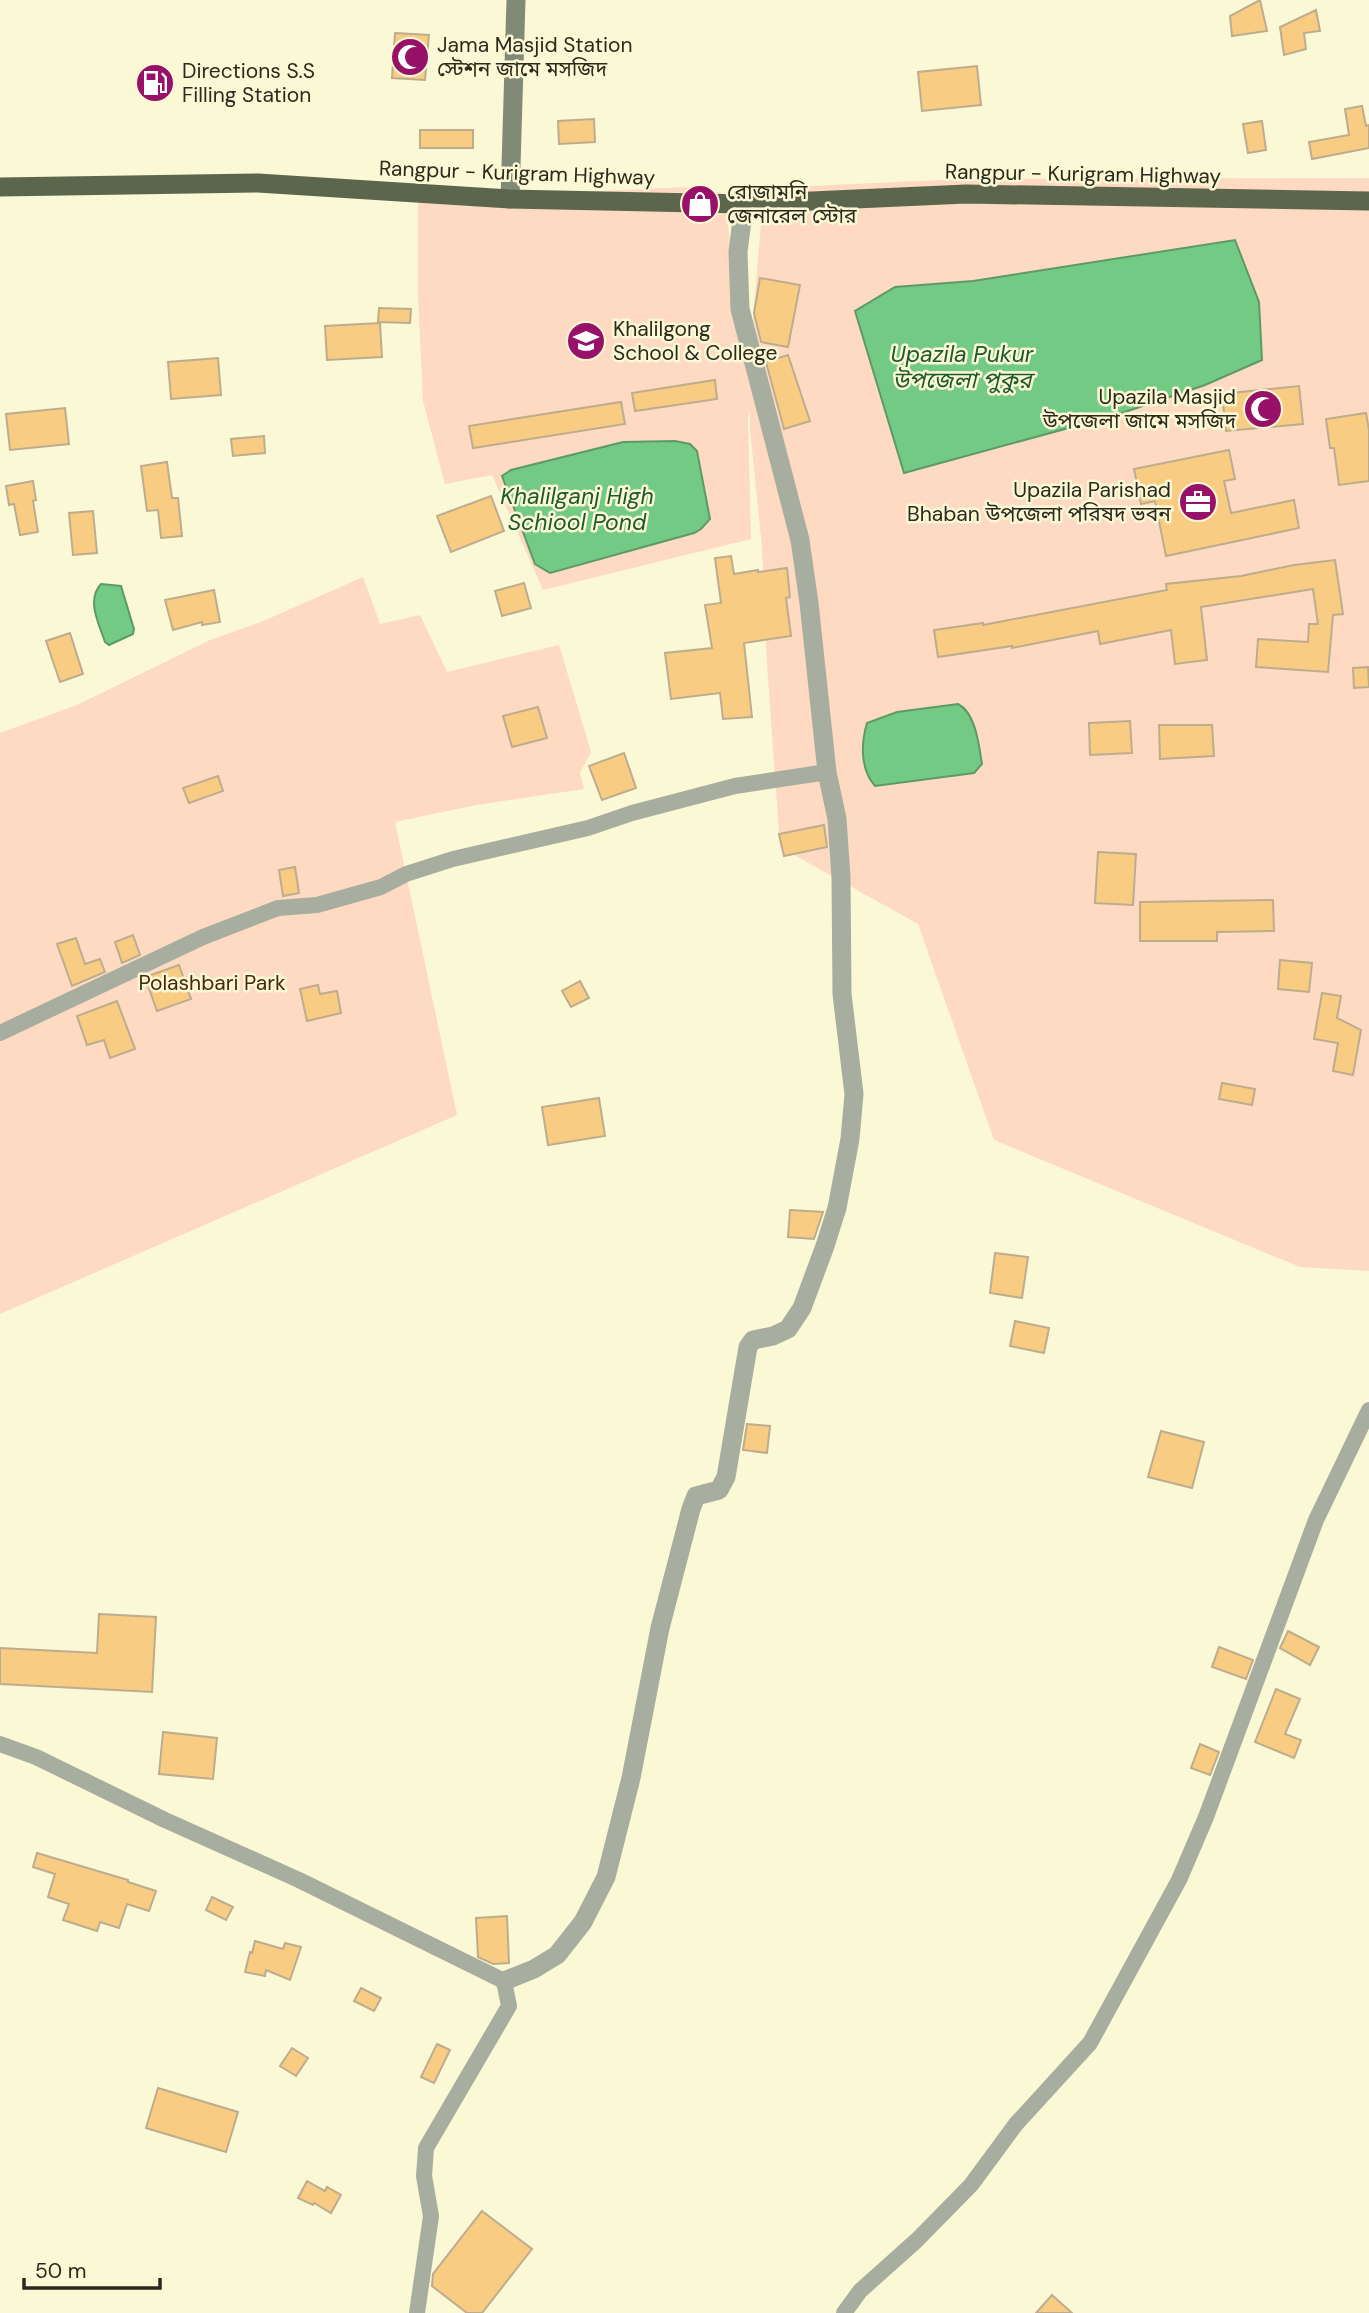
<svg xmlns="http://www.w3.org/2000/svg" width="1369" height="2313" viewBox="0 0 1369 2313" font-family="'DM Sans','Noto Sans Bengali',sans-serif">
  <rect width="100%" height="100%" fill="#fbf8d5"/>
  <path fill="#fddac1" d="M 1369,178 L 1369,1271 L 1300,1267 L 994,1140 L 918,924 L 780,847 L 767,664 L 762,547 L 750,430 L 750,409 L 748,419 L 751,539 L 543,590 L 492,475 L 445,484 L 423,401 L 418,296 L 418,200 L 685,187 L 723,193 L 749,366 L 764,188 L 965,179 Z
    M 363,577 L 380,624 L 420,615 L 447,672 L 559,645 L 591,752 L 580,773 L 584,789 L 476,805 L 395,822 L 457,1115 L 0,1314 L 0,733 L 77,705 L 210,640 L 261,622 Z"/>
  <path fill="#73ca85" stroke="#5d9a66" stroke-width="2" d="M 1235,240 L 1259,302 L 1262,360 L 1205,385 L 1116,415 L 904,473 L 855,311 L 895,287 L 973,281 Z
    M 675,441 L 690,444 L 697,451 L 710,519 L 701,529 L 694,533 L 550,573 L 535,564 L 502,476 L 511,470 L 623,442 Z
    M 101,584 L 121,586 L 134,629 L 133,634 L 109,645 L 105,642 C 99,624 86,600 101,584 Z
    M 958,704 C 976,713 979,746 982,764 L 974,773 L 875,786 C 860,769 861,743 867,723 L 897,712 Z"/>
  <path fill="#f8cd83" stroke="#beac8f" stroke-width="2" d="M 1260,0 L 1267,31 L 1232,36 L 1230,16 Z
    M 1316,10 L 1320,31 L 1304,33 L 1306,49 L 1284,55 L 1280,27 Z
    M 395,33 L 429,35 L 425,80 L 392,78 Z
    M 977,66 L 981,105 L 922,111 L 918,72 Z
    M 1362,106 L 1366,126 L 1369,125 L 1369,148 L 1312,159 L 1309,142 L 1349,135 L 1345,109 Z
    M 594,119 L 595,142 L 559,144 L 558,121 Z
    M 1262,121 L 1266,150 L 1248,153 L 1243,124 Z
    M 420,130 L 473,130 L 473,148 L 420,148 Z
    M 760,278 L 800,285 L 788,347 L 761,342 L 754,313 Z
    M 379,308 L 411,309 L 410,323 L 378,322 Z
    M 380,323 L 382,357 L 327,360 L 325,326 Z
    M 788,355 L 810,421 L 784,429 L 766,362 Z
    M 218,358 L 221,395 L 171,399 L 168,362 Z
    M 715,380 L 717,399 L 635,411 L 632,393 Z
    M 1299,386 L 1303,424 L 1226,431 L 1222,394 Z
    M 621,402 L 625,424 L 473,448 L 469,426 Z
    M 65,408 L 69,444 L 10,450 L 6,414 Z
    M 1366,413 L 1369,430 L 1369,481 L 1339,485 L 1334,448 L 1330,448 L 1326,419 Z
    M 264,436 L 265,453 L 233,456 L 231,439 Z
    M 1229,450 L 1235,479 L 1224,481 L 1231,513 L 1294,500 L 1299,528 L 1166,556 L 1155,501 L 1141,504 L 1134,469 Z
    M 167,462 L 172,498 L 178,498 L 182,536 L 161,538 L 158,510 L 147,511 L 141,466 Z
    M 33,481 L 36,500 L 33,501 L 38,532 L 20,535 L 14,504 L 9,505 L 6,486 Z
    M 491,496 L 504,531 L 451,552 L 437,516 Z
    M 93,511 L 97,553 L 73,555 L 69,513 Z
    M 731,556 L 734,574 L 758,570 L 758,572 L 787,568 L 790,597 L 786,598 L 791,636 L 744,643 L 752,717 L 723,719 L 720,693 L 671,699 L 665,653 L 712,648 L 705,605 L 721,603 L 715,558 Z
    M 1335,560 L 1343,614 L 1333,615 L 1328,672 L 1256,667 L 1258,639 L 1308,642 L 1309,624 L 1318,624 L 1313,589 L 1201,607 L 1207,660 L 1175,664 L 1171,630 L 1100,644 L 1098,631 L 1012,648 L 1012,646 L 938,657 L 934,630 L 983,623 L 983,625 L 1167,590 L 1166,584 L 1241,576 L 1294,565 Z
    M 524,583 L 531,608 L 502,616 L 495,591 Z
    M 214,590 L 220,622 L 202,625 L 202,622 L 173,630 L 165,600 Z
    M 70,633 L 83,674 L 60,682 L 46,641 Z
    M 1368,667 L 1369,687 L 1354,688 L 1353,668 Z
    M 538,707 L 547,738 L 512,747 L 503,716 Z
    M 1130,721 L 1132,753 L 1090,755 L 1089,723 Z
    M 1159,725 L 1212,725 L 1214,756 L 1160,759 Z
    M 624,753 L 636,788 L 602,800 L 589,766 Z
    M 218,776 L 223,791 L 189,803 L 183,788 Z
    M 824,825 L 827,847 L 784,856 L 779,834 Z
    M 1098,852 L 1136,854 L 1133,905 L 1095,903 Z
    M 295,867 L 299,893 L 283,896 L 279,870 Z
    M 1273,900 L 1274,931 L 1217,932 L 1217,941 L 1140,941 L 1140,902 Z
    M 133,935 L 140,955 L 122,963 L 115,942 Z
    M 76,938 L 85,964 L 100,959 L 105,972 L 72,986 L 57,944 Z
    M 1280,960 L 1312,963 L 1309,992 L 1278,989 Z
    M 179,965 L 191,999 L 157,1011 L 145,977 Z
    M 580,981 L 589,998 L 571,1007 L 562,991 Z
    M 318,985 L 320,994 L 337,991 L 341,1013 L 307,1021 L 300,989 Z
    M 1322,993 L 1341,996 L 1337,1018 L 1361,1030 L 1353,1075 L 1333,1071 L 1338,1043 L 1314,1039 Z
    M 117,1001 L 135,1049 L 110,1058 L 104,1040 L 87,1045 L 77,1016 Z
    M 1222,1083 L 1255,1089 L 1252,1105 L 1219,1099 Z
    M 599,1098 L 605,1136 L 548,1145 L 542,1107 Z
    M 790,1210 L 823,1212 L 814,1239 L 788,1237 Z
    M 995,1253 L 1028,1257 L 1022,1298 L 990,1293 Z
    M 1015,1321 L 1049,1328 L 1044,1353 L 1010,1346 Z
    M 747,1424 L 770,1426 L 767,1453 L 743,1450 Z
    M 1161,1431 L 1204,1442 L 1192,1488 L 1148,1477 Z
    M 99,1614 L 156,1617 L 152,1692 L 0,1684 L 0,1648 L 97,1653 Z
    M 1288,1631 L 1319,1647 L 1310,1665 L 1280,1648 Z
    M 1219,1647 L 1253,1660 L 1246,1679 L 1212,1667 Z
    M 1276,1689 L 1300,1699 L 1285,1734 L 1301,1740 L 1294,1758 L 1255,1742 Z
    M 163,1732 L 217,1738 L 213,1779 L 159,1774 Z
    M 1200,1744 L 1219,1752 L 1210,1775 L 1191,1768 Z
    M 37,1853 L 128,1880 L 128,1882 L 156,1891 L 149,1911 L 127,1904 L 119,1928 L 100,1922 L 97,1931 L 63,1920 L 69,1904 L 48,1897 L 55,1874 L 33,1867 Z
    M 212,1897 L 233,1907 L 226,1920 L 206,1910 Z
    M 507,1916 L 509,1963 L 493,1964 L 478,1957 L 476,1918 Z
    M 255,1941 L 283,1949 L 285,1943 L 301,1947 L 290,1980 L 266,1970 L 265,1976 L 245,1972 L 250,1952 L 252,1953 Z
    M 361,1988 L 381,1998 L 374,2011 L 354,2001 Z
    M 437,2044 L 450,2050 L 434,2083 L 421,2077 Z
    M 292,2048 L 308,2058 L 296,2076 L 280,2066 Z
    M 158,2088 L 238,2112 L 226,2152 L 146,2128 Z
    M 307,2181 L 325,2191 L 327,2187 L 341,2195 L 331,2213 L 314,2203 L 313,2205 L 298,2198 Z
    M 482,2211 L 532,2249 L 482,2313 L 467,2313 L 432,2286 L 433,2274 Z
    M 1052,2295 L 1072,2313 L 1036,2313 Z"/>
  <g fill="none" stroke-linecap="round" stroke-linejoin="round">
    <path stroke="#a7ad9f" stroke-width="16" d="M 0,1033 L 203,937 L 278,908 L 317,905 L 381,887 L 406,874 L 453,859 L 588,828 L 632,813 L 735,786 L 827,772
      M 0,1744 L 36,1757 L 165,1820 L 299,1880 L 504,1981 L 509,2006 L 426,2148 L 424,2176 L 431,2216 L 417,2313
      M 844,2313 L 860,2291 L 917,2240 L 971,2185 L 1016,2124 L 1090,2043 L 1179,1880 L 1206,1817 L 1316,1520 L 1369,1410"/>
    <path stroke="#a7ad9f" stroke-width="19" d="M 504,1981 L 534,1969 L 557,1955 L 583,1922 L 606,1877 L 631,1778 L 660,1628 L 691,1509 L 696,1496 L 719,1490 L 726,1477 L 748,1347 L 753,1340 L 773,1336 L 788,1329 L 802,1308 L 825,1246 L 837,1208 L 850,1139 L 854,1094 L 842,994 L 841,877 L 837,819 L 827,772 L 809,603 L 800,540 L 740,309 L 738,252 L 744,204"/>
    <path stroke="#818a76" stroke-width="19" d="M 510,199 L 516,0"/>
    <path stroke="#5b664c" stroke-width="19" d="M 0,187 L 258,183 L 510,199 L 744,204 L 966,194 L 1369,201"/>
  </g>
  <defs>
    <symbol id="mosque-disc" viewBox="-11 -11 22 22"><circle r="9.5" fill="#961167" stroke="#fbf8d5"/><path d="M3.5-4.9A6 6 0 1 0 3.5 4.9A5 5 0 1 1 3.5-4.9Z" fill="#fff"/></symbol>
    <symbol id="fuel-disc" viewBox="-11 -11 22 22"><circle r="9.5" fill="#961167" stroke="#fbf8d5"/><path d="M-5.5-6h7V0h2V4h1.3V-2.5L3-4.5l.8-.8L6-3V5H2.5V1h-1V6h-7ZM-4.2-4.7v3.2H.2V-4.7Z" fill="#fff"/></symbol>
    <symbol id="shop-disc" viewBox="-11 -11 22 22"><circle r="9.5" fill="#961167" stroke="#fbf8d5"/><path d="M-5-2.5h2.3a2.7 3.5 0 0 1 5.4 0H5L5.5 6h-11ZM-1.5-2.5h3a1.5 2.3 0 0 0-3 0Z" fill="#fff"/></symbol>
    <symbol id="school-disc" viewBox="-11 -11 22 22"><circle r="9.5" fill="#961167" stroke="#fbf8d5"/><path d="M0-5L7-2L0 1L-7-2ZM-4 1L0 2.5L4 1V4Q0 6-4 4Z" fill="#fff"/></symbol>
    <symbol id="office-disc" viewBox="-11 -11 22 22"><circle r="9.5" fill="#961167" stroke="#fbf8d5"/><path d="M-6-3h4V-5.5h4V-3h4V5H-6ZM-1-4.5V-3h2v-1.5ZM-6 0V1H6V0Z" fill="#fff"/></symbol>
  </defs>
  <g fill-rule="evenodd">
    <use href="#mosque-disc" x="388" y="35" width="44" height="44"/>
    <use href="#fuel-disc" x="133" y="61" width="44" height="44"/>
    <use href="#shop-disc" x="678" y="182" width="44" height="44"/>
    <use href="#school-disc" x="564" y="319" width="44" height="44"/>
    <use href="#mosque-disc" x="1241" y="387" width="44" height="44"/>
    <use href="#office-disc" x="1176" y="480" width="44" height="44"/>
  </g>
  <g text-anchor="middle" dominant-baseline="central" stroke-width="5" stroke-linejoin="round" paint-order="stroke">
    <g font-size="21" fill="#2a291c" stroke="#fbf8d5" text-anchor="start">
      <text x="437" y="45">Jama Masjid Station<tspan x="437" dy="24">স্টেশন জামে মসজিদ</tspan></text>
      <text x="182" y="71">Directions S.S<tspan x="182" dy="24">Filling Station</tspan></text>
      <text x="727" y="192">রোজামনি<tspan x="727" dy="24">জেনারেল স্টোর</tspan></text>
      <text x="613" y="329">Khalilgong<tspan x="613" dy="24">School &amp; College</tspan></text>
      <text x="1236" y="397" text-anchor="end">Upazila Masjid<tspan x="1236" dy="24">উপজেলা জামে মসজিদ</tspan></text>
      <text x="1171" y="490" text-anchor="end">Upazila Parishad<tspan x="1171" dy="24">Bhaban উপজেলা পরিষদ ভবন</tspan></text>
    </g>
    <g font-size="21" fill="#2a291c" stroke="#fbf8d5">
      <text transform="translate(517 173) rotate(2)">Rangpur - Kurigram Highway</text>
      <text transform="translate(1083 174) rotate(1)">Rangpur - Kurigram Highway</text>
    </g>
    <g font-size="21" fill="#48260a" stroke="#fbf8d5">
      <text x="212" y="983">Polashbari Park</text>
    </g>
    <g font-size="23" font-style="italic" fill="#1c592c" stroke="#fbf8d5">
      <text x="962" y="354">Upazila Pukur<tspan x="962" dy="26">উপজেলা পুকুর</tspan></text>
      <text x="577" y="496">Khalilganj High<tspan x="577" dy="26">Schiool Pond</tspan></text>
    </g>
  </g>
  <path d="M24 2278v10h136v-10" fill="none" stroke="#2a291c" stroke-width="3.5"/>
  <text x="35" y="2278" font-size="21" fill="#2a291c" stroke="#fbf8d5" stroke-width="5" paint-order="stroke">50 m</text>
</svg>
